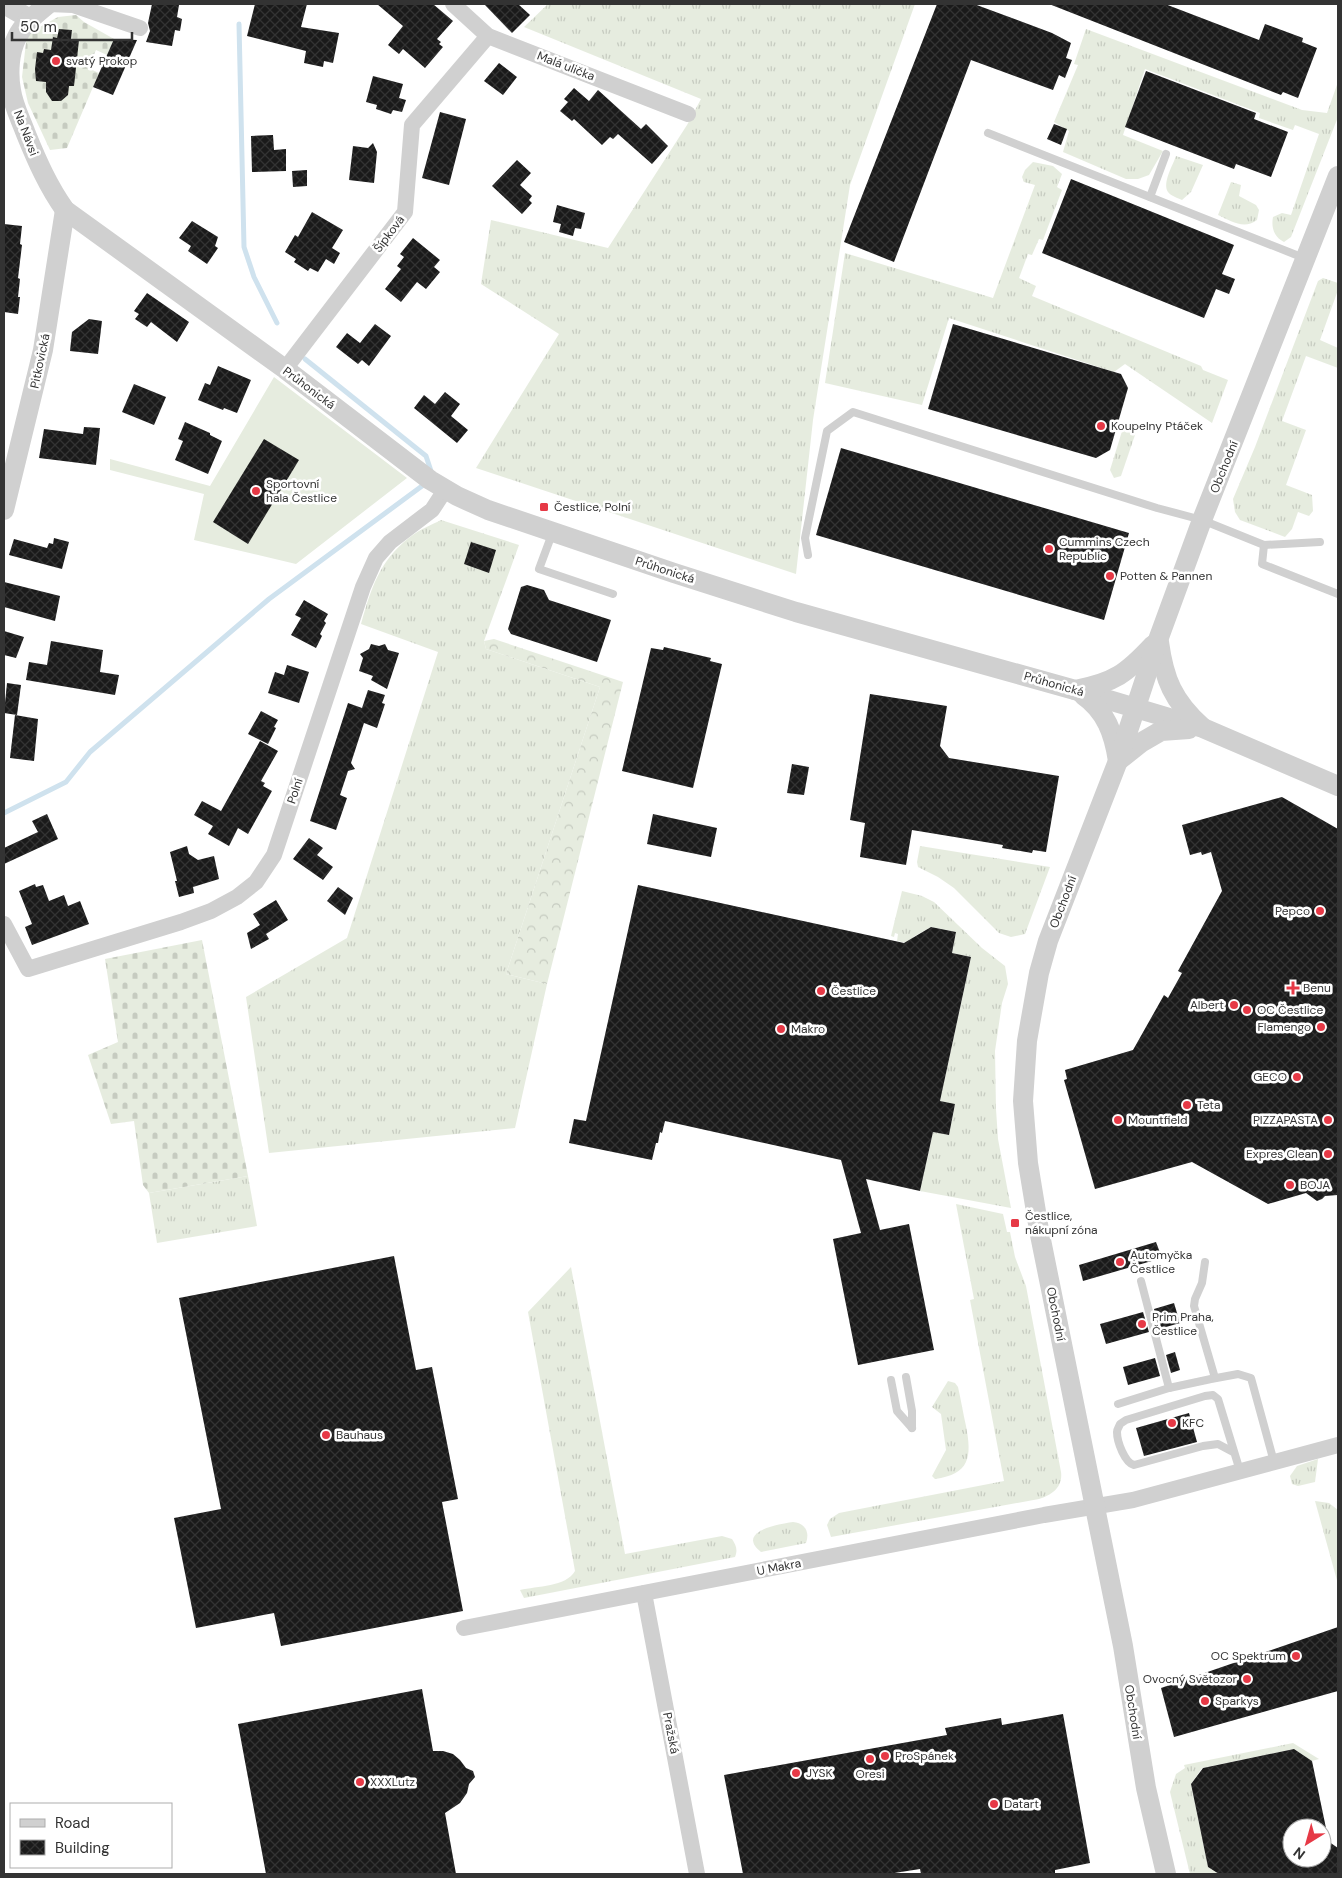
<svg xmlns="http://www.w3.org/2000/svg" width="1342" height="1878" font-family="'DM Sans',sans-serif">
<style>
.grass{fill:url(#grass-tufts)}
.forest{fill:url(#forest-crowns)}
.cemetery{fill:url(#cemetery-stones)}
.garden{fill:#e6ecdf}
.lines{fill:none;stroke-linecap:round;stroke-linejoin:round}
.stream{stroke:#cfe2ee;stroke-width:5}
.building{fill:url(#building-cross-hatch)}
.service{stroke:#d0d0d0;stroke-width:8}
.minor{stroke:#d0d0d0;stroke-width:16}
.tertiary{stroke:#d0d0d0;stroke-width:20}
.poi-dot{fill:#e63946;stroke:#fff;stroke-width:2}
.labels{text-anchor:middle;stroke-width:5;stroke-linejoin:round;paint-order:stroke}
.poi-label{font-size:12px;fill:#333;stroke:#fff;text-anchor:start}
.street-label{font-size:12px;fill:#333;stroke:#fff}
</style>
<defs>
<pattern id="grass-tufts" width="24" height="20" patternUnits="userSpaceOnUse" patternTransform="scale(1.25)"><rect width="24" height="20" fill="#e6ecdf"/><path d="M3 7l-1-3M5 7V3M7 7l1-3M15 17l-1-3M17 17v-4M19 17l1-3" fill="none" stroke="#c6cbc0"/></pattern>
<pattern id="forest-crowns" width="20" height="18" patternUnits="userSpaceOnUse" patternTransform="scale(1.25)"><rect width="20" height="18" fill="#e6ecdf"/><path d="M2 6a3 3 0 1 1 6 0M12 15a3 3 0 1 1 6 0" fill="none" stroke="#c6cbc0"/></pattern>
<pattern id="cemetery-stones" width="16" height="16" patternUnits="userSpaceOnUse" patternTransform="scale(1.25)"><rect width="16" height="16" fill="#e6ecdf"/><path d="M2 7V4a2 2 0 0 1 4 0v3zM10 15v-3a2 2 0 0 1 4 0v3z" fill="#c6cbc0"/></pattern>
<pattern id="building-cross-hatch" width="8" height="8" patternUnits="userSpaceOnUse" patternTransform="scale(1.25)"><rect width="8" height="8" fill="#1a1a1a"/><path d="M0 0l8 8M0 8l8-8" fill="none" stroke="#333"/></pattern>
</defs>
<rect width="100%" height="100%" fill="#fff"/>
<g class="grass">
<polygon points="548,4 915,4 850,185 813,420 796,574 476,468 559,334 481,284 491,220 608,248 687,125 701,99 524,27"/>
<path d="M1086 29 1302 110 1327 113 1338 82V117L1291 237 1284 242C1274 237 1271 228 1273 217L1282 213 1291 215 1319 134 1295 125 1293 130 1259 118 1260 113 1145 69 1123 135 1163 151 1149 175 1138 179H1126L1063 152 1069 131 1054 122 1078 65 1074 64Z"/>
<path d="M1176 156 1203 165 1191 192 1182 200C1178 198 1171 196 1168 192 1162 183 1173 165 1176 156Z"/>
<polygon points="1033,162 1053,166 1062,174 1057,187 1062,190 1043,240 1039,239 1032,255 1028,254 1019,278 1036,286 1032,296 1201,366 1203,370 1228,380 1212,423 1125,364 1114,372 949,318 922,405 825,383 845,253 993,298 1035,185 1024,182 1022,177 1025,170"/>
<path d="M1231 182 1241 185 1239 196 1256 205 1259 210 1257 220C1244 230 1231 221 1218 215Z"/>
<polygon points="1323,278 1338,283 1338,290 1320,340 1338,348 1338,368 1306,356 1282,421 1306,430 1286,485 1312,495 1313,511 1309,516 1298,512 1292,529 1285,537 1240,520 1235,512 1233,499 1255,447 1318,281"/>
<polygon points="1123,428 1136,432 1121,476 1114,478 1110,470"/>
<path d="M441 520 519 545 484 641 486 649 600 687 506 974 547 984 515 1128 269 1153 246 997 347 938 438 652 361 624C371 589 379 561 410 537 419 530 431 525 441 520Z"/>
<polygon points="920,846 1050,867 1025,934 1011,937 999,933 954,888 938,877 918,867 917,862"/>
<polygon points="902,891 922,896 934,902 982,948 1005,966 1008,984 1002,1003 995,1051 996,1109 998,1139 1011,1208 920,1191 933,1132 949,1135 955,1105 940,1101 971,957 952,953 956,932 931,927 913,937 912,944 897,941 898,934 895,933 894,937 891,936"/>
<polygon points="248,1176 257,1226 157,1243 149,1193"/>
<path d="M956 1204 1003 1214 1007 1232H1010L1015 1257 1026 1286 1061 1472C1063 1487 1052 1495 1039 1499L831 1537 827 1525 830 1519 839 1513 1004 1481 970 1300 974 1299Z"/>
<path d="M571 1267 625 1554 722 1536 732 1539C736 1545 738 1550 735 1557L524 1598 520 1590C537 1586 566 1587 575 1571L528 1312Z"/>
<path d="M948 1381 955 1383 958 1387C961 1400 963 1413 966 1426 972 1457 970 1474 935 1479L932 1476 946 1450 941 1414 932 1407Z"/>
<polygon points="1318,1459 1315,1482 1298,1486 1292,1484 1290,1476 1297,1466"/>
<polygon points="1315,1501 1329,1503 1338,1510 1338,1584"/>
<path d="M793 1522C805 1523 810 1532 806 1543L761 1552C735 1531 780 1524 793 1522Z"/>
<polygon points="1293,1743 1319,1759 1312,1761 1294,1749 1202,1768 1191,1784 1208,1867 1219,1874 1190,1874 1170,1792 1176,1774 1185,1768 1184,1765"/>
</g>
<polygon class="forest" points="494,639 623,682 547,984 506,974 600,687 486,649 484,641"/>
<g class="cemetery">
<polygon points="76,15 84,22 114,39 107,55 96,50 88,68 99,73 67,148 50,150 28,103 22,77 27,34 58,17"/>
<polygon points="202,940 248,1176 149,1193 143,1185 134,1121 111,1124 88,1055 118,1042 105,959"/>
</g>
<polygon class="garden" points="274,377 407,478 296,564 194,540 204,494 110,470 110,459 210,486"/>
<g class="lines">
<g class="stream">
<polyline points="239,24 244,247 254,277 277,323"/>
<polyline points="305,359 426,456 431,471"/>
<polyline points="4,813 66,782 90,752 269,599 422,486"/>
</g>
</g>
<g class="building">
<polygon points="152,4 179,5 177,17 182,19 180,31 175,30 172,46 146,42 150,31 148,23"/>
<polygon points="255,4 307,4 301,27 339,33 333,63 324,61 323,67 304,63 306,51 247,36"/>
<polygon points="377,4 433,4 453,21 437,39 441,42 439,44 443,47 425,68 403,49 399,54 388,45 403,26"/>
<polygon points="484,4 518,4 530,15 512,33"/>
<polygon points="937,4 974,4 1052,33 1071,43 1066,58 1072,60 1065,78 1059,75 1053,90 971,60 894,262 844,242"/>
<polygon points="1049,4 1165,4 1259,40 1265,24 1303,38 1302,42 1317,48 1298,98 1283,92 1281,95"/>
<polygon points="59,29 72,30 71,39 79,40 74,86 69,86 68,95 61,101 52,101 46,92 46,82 36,81 35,69 37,52 43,53 44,49 51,50 53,37 57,38"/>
<polygon points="114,39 137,40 113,95 93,87"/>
<polygon points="499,63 517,77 503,95 484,81"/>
<polygon points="1146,71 1256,113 1254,119 1288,132 1271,177 1236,164 1234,169 1125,127"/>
<polygon points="373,76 403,84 399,98 406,100 402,112 393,110 391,114 376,109 377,105 366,102"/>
<polygon points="574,88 589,101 598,90 641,129 646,124 668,146 652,164 618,134 613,139 610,137 602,145 574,119 572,121 560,111 568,102 564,99"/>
<polygon points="440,112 466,119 449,185 422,178"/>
<polygon points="1054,124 1067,129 1061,145 1047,139"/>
<polygon points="273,135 274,150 286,149 286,171 252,172 251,136"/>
<polygon points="373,143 377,152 374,183 349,180 353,146 368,148"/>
<polygon points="517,160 531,173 520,185 532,196 529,200 532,203 522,214 492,186"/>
<polygon points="307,170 307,186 293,187 292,171"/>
<polygon points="1071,179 1234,245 1222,274 1235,279 1229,294 1216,289 1204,318 1042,253"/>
<polygon points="557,205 585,213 581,229 575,228 573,236 559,232 561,224 553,222"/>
<polygon points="312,212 343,230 332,248 340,253 334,264 326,259 318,272 310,268 308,271 294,262 296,259 285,252 295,235 298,237"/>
<polygon points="192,221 218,237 215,246 218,248 207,264 188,251 191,246 179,238"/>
<polygon points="4,224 22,226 20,244 22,245 18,278 20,279 18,297 20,297 18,314 4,312"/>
<polygon points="413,238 440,260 434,267 440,272 426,289 417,282 401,302 385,289 401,269 397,266 404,257 400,254"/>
<polygon points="147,293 189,322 177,342 151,322 147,327 135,319 139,314 134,311"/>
<polygon points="89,319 102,321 98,354 70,351 72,332"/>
<polygon points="375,324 391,336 369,366 362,360 358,364 336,347 347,333 360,343"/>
<polygon points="953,324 1121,374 1128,388 1110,450 1096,458 928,409"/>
<polygon points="218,366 251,380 237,413 224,408 223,410 198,400 205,383 210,385"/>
<polygon points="134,384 166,397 154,425 122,412"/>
<polygon points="445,392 460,404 451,416 468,430 457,443 414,408 424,395 435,404"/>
<polygon points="185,422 210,433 210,435 222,441 208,474 175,460 183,441 178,439"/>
<polygon points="84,427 100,428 96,465 39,458 44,429 83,434"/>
<polygon points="264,439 299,460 248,544 213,522"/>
<polygon points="841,448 1129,533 1104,620 816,535"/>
<polygon points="54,538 69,542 62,569 9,555 14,539 47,548 49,543 53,544"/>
<polygon points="471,542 496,550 489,573 464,564"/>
<polygon points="4,582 60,596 55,621 4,607"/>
<polygon points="527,585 544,590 549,600 611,620 597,662 511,634 508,629 521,587"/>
<polygon points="304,600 328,614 324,621 326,623 320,634 322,636 316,648 291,635 301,618 295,615"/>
<polygon points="4,631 24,637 16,658 4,655"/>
<polygon points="51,641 103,650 100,672 119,675 115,695 26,680 29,662 47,665"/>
<polygon points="371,644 379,646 385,644 388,650 399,653 387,689 371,680 373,676 359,671 363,658 360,654 369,649"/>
<polygon points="664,647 711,658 710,661 722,664 693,788 622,771 651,648 663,650"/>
<polygon points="287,665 309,672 299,703 268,693 275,672 284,675"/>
<polygon points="7,683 21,685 17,715 4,713"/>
<polygon points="368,690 385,695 382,703 385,704 377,728 364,723 351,763 355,769 348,771 340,795 347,798 336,830 310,821 348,703 362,708"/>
<polygon points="870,694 947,706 940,746 949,758 1059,776 1046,852 1033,850 1032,853 1002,848 1003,845 912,830 906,865 860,857 865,823 850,820"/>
<polygon points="261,711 278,720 274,727 276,728 268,744 248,734"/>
<polygon points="15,715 38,719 34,761 10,758"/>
<polygon points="260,741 278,751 261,781 265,783 263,786 272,791 248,834 238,828 229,846 208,834 213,826 194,815 202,801 221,811"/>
<polygon points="792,764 809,767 804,795 787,793"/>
<polygon points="1282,797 1338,829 1338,1195 1325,1196 1322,1199 1317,1201 1306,1193 1268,1204 1192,1162 1095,1189 1064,1080 1067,1079 1065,1070 1133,1050 1164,995 1168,998 1182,973 1178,971 1222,891 1211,852 1202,855 1201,852 1190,855 1182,825"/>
<polygon points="47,814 58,839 4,864 4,848 38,832 32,821"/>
<polygon points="653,814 717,828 711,857 647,844"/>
<polygon points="309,838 323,848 317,855 333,867 323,880 293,859"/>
<polygon points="187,846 189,854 198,860 214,856 219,879 193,887 194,893 179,897 175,881 177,881 170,852"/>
<polygon points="35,884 36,887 43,885 49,901 64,895 68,906 80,901 89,924 32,945 25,927 32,924 19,891"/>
<polygon points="638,885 904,943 931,927 956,932 952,953 971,957 940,1101 955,1104 949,1135 933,1132 920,1191 866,1179 880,1230 909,1224 934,1350 858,1365 833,1239 861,1233 841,1160 665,1121 662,1133 660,1132 658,1143 656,1143 652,1160 569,1143 574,1119 586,1121"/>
<polygon points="338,887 353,898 345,915 327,901"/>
<polygon points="276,900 288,920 266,934 269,939 251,949 247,933 260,925 253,914"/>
<polygon points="1156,1242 1162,1258 1083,1281 1079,1265"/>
<polygon points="394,1256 416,1370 432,1367 458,1499 442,1502 463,1611 281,1646 274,1613 196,1628 174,1518 221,1509 179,1298"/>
<polygon points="1174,1303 1180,1323 1159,1329 1154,1309"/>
<polygon points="1143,1312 1149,1332 1106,1344 1100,1324"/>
<polygon points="1175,1352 1180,1370 1171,1373 1166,1355"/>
<polygon points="1155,1358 1160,1376 1128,1385 1123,1367"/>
<polygon points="1189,1413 1197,1442 1144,1456 1136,1428"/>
<polygon points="1338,1627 1338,1691 1174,1737 1161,1688"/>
<polygon points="422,1689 433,1751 443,1751 453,1754 460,1760 466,1768 473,1771 475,1777 469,1784 467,1793 460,1803 445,1813 456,1874 266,1874 238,1724"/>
<polygon points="1063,1714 1090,1863 1055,1870 1055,1874 921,1874 920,1869 888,1874 743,1874 724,1775 947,1735 945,1728 1001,1718 1002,1725"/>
<polygon points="1294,1749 1312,1761 1326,1828 1292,1828 1292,1858 1322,1858 1322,1837 1338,1848 1338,1874 1219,1874 1208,1867 1191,1784 1203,1768"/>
</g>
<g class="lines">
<g class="service">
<polyline points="988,133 1304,258"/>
<polyline points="1150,197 1166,154"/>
<polyline points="552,534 539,569 613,594"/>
<polyline points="1264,545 1262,564 1338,594"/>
<polyline points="808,555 805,538 827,431 853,412 1157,508 1202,520 1264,545 1320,542"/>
<polyline points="1205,1262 1202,1283 1195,1299 1194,1306 1215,1378"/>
<polyline points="1141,1281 1169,1388"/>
<polyline points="906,1377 912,1411 912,1428"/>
<polyline points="891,1380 897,1411 912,1428"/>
<polyline points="1118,1404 1169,1388 1211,1379 1238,1374 1251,1378 1274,1462"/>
<path d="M1233 1452 1218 1444 1203 1446 1134 1465C1125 1463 1117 1442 1117 1432 1117 1429 1119 1427 1120 1424L1126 1420 1205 1396 1213 1395 1218 1399 1240 1471"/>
</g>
<g class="minor">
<polyline points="48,4 73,5 140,28"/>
<polyline points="453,4 488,36 688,114"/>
<polyline points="285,369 405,212 412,125 488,36"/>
<polyline points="4,924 28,969 181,922 211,911 237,897 256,882 274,855 363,587 376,558 390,542 432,510 445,490"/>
<polyline points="644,1593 697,1874"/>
<polyline points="464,1628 1044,1515 1133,1500 1338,1445"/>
</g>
<g class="tertiary">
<polyline points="4,4 30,19"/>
<path d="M48 4C36 14 24 23 17 37 9 52 8 74 11 90 13 105 21 120 26 134 37 161 48 186 65 210L285 369 430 480 457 496 488 510 674 573 796 612 1075 690 1203 728 1338 786"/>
<polyline points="4,510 43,350 65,210"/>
<path d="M1159 642C1164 679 1173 701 1202 727"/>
<path d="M1075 690C1114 683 1127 673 1153 645"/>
<path d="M1083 695C1106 711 1114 734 1118 761"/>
<polyline points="1118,761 1142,742 1161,731 1189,729"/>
<polyline points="1166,1874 1146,1788 1123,1646 1039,1230 1028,1163 1023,1101 1027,1041 1039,973 1048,941 1118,761 1158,640 1202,520 1338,176"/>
</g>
</g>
<g class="poi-dot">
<circle cx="56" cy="61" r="5"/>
<circle cx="1101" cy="426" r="5"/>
<circle cx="256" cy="491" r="5"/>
<rect x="539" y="502" width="10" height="10" rx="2.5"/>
<circle cx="1049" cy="549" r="5"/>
<circle cx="1110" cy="576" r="5"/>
<circle cx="1320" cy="911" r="5"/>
<path d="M1290.5 980.5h5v5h5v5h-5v5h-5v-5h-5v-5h5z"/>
<circle cx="821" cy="991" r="5"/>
<circle cx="1234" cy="1005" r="5"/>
<circle cx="1247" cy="1010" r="5"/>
<circle cx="1321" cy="1027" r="5"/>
<circle cx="781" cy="1029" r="5"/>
<circle cx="1297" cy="1077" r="5"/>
<circle cx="1187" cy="1105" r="5"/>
<circle cx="1118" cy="1120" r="5"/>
<circle cx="1328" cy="1120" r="5"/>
<circle cx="1328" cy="1154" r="5"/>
<circle cx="1290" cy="1185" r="5"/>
<rect x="1010" y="1218" width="10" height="10" rx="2.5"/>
<circle cx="1120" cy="1262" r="5"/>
<circle cx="1142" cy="1324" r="5"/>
<circle cx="1172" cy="1423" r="5"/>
<circle cx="326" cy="1435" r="5"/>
<circle cx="1296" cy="1656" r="5"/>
<circle cx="1247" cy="1679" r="5"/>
<circle cx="1205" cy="1701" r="5"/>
<circle cx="885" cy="1756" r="5"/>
<circle cx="870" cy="1759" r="5"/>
<circle cx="796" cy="1773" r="5"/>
<circle cx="360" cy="1782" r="5"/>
<circle cx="994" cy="1804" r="5"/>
</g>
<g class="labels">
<g class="poi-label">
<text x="66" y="65">svatý Prokop</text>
<text x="1111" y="430">Koupelny Ptáček</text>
<text x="266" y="488">Sportovní<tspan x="266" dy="14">hala Čestlice</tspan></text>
<text x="554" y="511">Čestlice, Polní</text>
<text x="1059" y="546">Cummins Czech<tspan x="1059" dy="14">Republic</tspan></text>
<text x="1120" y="580">Potten &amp; Pannen</text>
<text x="1310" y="915" text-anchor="end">Pepco</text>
<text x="1303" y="992">Benu</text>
<text x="831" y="995">Čestlice</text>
<text x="1224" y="1009" text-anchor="end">Albert</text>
<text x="1257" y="1014">OC Čestlice</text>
<text x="1311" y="1031" text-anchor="end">Flamengo</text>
<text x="791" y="1033">Makro</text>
<text x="1287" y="1081" text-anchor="end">GECO</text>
<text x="1197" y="1109">Teta</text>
<text x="1128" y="1124">Mountfield</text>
<text x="1318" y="1124" text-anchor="end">PIZZAPASTA</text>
<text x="1318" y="1158" text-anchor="end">Expres Clean</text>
<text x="1300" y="1189">BOJA</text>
<text x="1025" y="1220">Čestlice,<tspan x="1025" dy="14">nákupní zóna</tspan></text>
<text x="1130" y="1259">Automyčka<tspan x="1130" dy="14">Čestlice</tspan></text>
<text x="1152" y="1321">Prim Praha,<tspan x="1152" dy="14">Čestlice</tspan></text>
<text x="1182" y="1427">KFC</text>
<text x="336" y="1439">Bauhaus</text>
<text x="1286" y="1660" text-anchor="end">OC Spektrum</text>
<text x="1237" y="1683" text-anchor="end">Ovocný Světozor</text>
<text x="1215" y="1705">Sparkys</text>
<text x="895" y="1760">ProSpánek</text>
<text x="806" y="1777">JYSK</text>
<text x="870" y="1778" text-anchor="middle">Oresi</text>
<text x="370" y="1786">XXXLutz</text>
<text x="1004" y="1808">Datart</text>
</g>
<g class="street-label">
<text transform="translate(566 66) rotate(21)" y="4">Malá ulička</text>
<text transform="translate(26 133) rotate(69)" y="4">Na Návsi</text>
<text transform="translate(389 234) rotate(-53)" y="4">Šípková</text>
<text transform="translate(40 361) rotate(-78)" y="4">Pitkovická</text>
<text transform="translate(309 388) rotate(37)" y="4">Průhonická</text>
<text transform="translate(1224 467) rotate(-68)" y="4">Obchodní</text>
<text transform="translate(665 570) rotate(18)" y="4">Průhonická</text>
<text transform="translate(1054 684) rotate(16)" y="4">Průhonická</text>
<text transform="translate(295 791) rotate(-72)" y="4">Polní</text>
<text transform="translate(1063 902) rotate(-69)" y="4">Obchodní</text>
<text transform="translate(1056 1314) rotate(79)" y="4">Obchodní</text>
<text transform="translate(779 1567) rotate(-11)" y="4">U Makra</text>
<text transform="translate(1133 1712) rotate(81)" y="4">Obchodní</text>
<text transform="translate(671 1733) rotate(79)" y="4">Pražská</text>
</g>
</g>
<rect width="1342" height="1878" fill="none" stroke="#333333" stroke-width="10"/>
<rect x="10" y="1803" width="162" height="65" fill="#ffffff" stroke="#adadad"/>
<rect x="20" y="1819" width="25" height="8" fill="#d0d0d0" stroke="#adadad"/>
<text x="55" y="1828" font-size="15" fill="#333333">Road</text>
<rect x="20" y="1840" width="25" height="15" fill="url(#building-cross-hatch)" stroke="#adadad"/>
<text x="55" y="1853" font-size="15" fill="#333333">Building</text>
<g transform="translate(1307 1843) rotate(217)"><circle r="24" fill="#ffffff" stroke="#adadad"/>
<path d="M0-4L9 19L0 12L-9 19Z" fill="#e63946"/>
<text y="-8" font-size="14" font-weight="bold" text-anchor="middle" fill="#333333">N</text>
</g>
<path d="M12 32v8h120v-8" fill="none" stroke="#333333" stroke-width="2.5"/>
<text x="20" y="32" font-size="15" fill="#333333" stroke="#ffffff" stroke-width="4" paint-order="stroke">50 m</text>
</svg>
